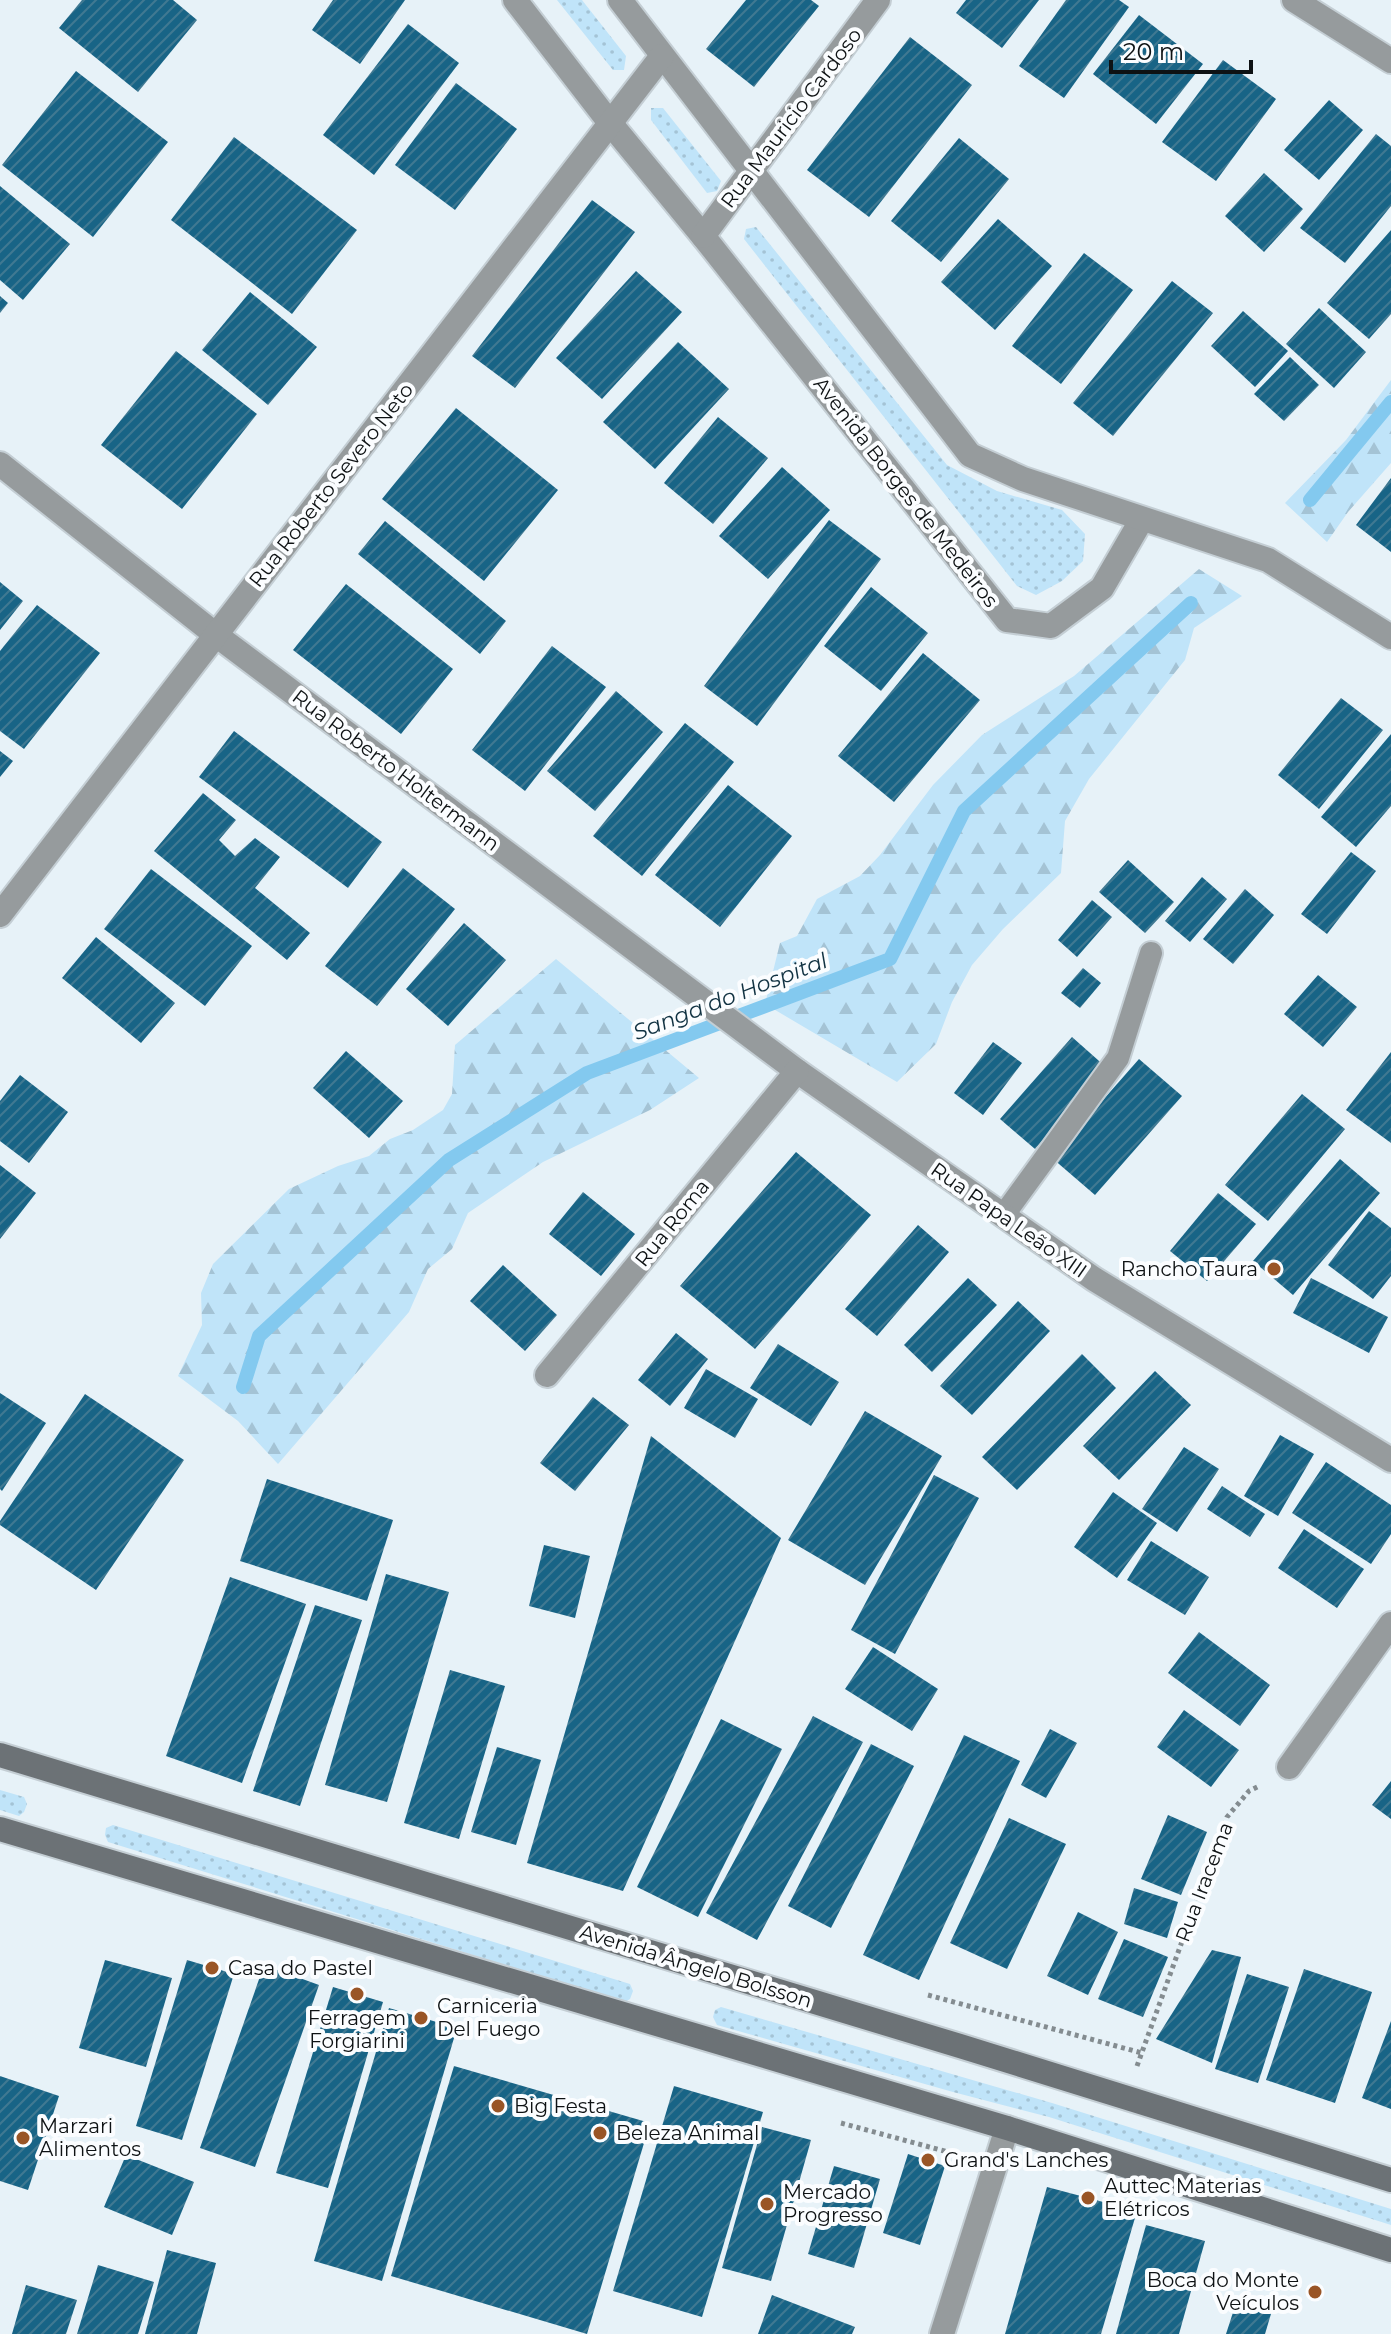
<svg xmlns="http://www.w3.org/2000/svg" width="1391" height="2334" font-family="Montserrat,sans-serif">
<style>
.grass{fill:url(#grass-dots)}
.forest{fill:url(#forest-firs)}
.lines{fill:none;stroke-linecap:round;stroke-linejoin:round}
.stream{stroke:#83c9ef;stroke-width:14}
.building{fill:url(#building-hatch)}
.lane-casing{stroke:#c4ced4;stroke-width:26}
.street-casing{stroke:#c4ced4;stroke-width:28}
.secondary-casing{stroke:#c4ced4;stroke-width:28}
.path{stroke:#848c90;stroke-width:5;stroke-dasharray:4 4;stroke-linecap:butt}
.lane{stroke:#969b9d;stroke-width:22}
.street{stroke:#969b9d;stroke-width:24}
.secondary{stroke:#6c7276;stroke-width:24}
.poi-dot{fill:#995526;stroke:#fbfdff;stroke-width:3}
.labels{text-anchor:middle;stroke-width:8;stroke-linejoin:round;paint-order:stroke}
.street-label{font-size:20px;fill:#0e1214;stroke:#fbfdff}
.poi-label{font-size:20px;fill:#0e1214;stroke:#fbfdff;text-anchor:start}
.water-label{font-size:22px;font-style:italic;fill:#113242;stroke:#fbfdff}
</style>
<defs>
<pattern id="grass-dots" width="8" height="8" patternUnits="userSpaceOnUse" patternTransform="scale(2)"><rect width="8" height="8" fill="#c0e4f9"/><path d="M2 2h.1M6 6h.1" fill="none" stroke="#a4c3d5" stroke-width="1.8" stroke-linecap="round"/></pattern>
<pattern id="forest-firs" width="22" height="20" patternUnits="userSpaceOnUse" patternTransform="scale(2)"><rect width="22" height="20" fill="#c0e4f9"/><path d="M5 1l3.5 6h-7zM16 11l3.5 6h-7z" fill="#a4c3d5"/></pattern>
<pattern id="building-hatch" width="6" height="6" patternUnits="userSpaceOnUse" patternTransform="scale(2)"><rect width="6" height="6" fill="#186486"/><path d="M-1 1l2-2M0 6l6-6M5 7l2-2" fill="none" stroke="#407992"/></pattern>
</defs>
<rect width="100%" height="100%" fill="#e7f2f8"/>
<g class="grass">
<polygon points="557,0 582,0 626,56 624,70 613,70"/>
<polygon points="651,108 663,108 721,181 717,191 707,193 651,120"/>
<polygon points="756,227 947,465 997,491 1062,510 1085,534 1083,561 1062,581 1036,595 1017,586 744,239 746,229"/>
<polygon points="0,1790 24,1797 27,1804 24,1812 19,1816 0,1810"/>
<polygon points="113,1825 630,1984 633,1991 630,1999 625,2002 108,1842 105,1835 106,1828"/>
<polygon points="721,2007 1052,2103 1391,2209 1391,2225 1049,2117 953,2092 717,2025 713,2017 715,2010"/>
</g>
<g class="forest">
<polygon points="1391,380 1391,463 1348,512 1327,542 1285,503 1346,440"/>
<polygon points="1199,569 1242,596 1194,628 1185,660 1089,779 1065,821 1061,873 1003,929 972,965 952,1002 936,1044 897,1082 765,1004 780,943 797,936 817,899 860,876 880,855 933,785 982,735 1074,676"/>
<polygon points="556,959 699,1078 650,1110 543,1162 468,1213 452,1249 428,1269 409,1312 278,1464 238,1421 178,1376 202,1325 201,1293 213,1264 289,1189 338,1166 369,1156 390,1139 413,1130 443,1110 452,1094 455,1045"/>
</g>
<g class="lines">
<g class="stream">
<polyline points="1310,500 1391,402"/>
<polyline points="243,1387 259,1336 449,1160 587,1073 890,959 964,811 1191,603"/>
</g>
</g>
<g class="building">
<polygon points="82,0 173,0 197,20 138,92 59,28"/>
<polygon points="333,0 405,0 360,64 312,30"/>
<polygon points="746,0 811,0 819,6 754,87 706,49"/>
<polygon points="966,0 1039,0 1002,48 956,13"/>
<polygon points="1066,0 1119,0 1129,7 1064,98 1019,66"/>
<polygon points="1139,15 1203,64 1156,124 1093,74"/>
<polygon points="408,24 459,63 374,175 323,135"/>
<polygon points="910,37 972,85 869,217 807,170"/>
<polygon points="1223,60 1276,99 1216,181 1162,142"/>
<polygon points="76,71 168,142 93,237 2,165"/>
<polygon points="456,83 517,129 455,210 395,165"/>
<polygon points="1329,100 1363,130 1319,180 1284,150"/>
<polygon points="1376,134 1391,146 1391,206 1345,263 1300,228"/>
<polygon points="234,137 357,230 292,314 171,220"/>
<polygon points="959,138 1009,179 941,262 891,221"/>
<polygon points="1264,173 1303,209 1264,252 1225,216"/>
<polygon points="0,186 70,244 23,300 0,280"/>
<polygon points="592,200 635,232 515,388 472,356"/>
<polygon points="998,219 1052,266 995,330 941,282"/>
<polygon points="1391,230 1391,314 1369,339 1327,303"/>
<polygon points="1084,253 1133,290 1061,384 1012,346"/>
<polygon points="636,271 682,312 602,399 556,358"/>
<polygon points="1172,281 1213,313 1113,436 1073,403"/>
<polygon points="250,292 317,347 268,405 202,350"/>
<polygon points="0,296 8,303 0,313"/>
<polygon points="1319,308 1366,352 1334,388 1286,344"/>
<polygon points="1243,311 1288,351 1255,387 1211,346"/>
<polygon points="678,342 729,389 655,469 603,422"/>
<polygon points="176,351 257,414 182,509 101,445"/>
<polygon points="1290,357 1319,385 1284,421 1254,394"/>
<polygon points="456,408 558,490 484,581 382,499"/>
<polygon points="718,417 768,458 713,524 664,483"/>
<polygon points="782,467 830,510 768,579 719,536"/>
<polygon points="1391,478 1391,552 1356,525"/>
<polygon points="829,520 881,559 757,726 704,686"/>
<polygon points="385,521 506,621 480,654 358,554"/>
<polygon points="0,582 23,601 0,630"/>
<polygon points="346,584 453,669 401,734 293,650"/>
<polygon points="871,587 928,633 881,691 824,646"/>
<polygon points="37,605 100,653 24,749 0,731 0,651"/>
<polygon points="552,646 606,687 525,791 472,750"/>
<polygon points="923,653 980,700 894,802 838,756"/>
<polygon points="616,691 663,732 595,811 547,771"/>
<polygon points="1341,698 1383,730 1319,809 1278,775"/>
<polygon points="685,723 734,762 642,876 593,836"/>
<polygon points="234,731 382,842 348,888 199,777"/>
<polygon points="1391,734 1391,806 1356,847 1321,817"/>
<polygon points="0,751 13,761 0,777"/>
<polygon points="728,785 792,836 720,927 655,875"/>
<polygon points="203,793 236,820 219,840 235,856 255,838 280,857 255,888 310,933 287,960 154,851"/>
<polygon points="1351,852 1376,871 1327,934 1301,914"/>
<polygon points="1128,860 1174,902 1145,933 1099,892"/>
<polygon points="403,868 455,909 377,1006 325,966"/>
<polygon points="151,869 252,946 205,1006 104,929"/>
<polygon points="1202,877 1227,899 1190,942 1165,921"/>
<polygon points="1245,889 1274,915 1233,964 1203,939"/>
<polygon points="1092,900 1112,917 1077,957 1058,940"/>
<polygon points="464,923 506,960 448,1026 406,989"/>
<polygon points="96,937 175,1003 141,1043 62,978"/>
<polygon points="1083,968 1101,983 1080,1008 1061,993"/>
<polygon points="1318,975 1357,1007 1323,1047 1284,1014"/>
<polygon points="1072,1037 1107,1068 1035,1149 1000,1119"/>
<polygon points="993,1042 1022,1063 983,1115 954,1093"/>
<polygon points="346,1051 403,1101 369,1138 313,1088"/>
<polygon points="1391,1052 1391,1143 1346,1110"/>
<polygon points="1139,1059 1182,1096 1095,1195 1052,1158"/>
<polygon points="20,1075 68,1112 29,1163 0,1141 0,1101"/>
<polygon points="1302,1094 1345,1129 1268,1221 1225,1185"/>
<polygon points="796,1152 871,1215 755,1349 680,1286"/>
<polygon points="1340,1159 1380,1193 1293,1295 1253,1261"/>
<polygon points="0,1165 36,1193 0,1239"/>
<polygon points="583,1192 635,1234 601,1276 549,1234"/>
<polygon points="1218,1193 1256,1224 1207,1281 1170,1251"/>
<polygon points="1369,1211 1391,1228 1391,1276 1373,1299 1328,1265"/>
<polygon points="918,1225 949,1252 877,1336 845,1309"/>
<polygon points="503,1265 557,1315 525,1351 470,1301"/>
<polygon points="968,1278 997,1305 932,1372 904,1345"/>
<polygon points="1311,1278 1388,1317 1369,1353 1293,1313"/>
<polygon points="1018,1301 1050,1331 972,1415 940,1386"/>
<polygon points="676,1333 708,1359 670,1406 638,1380"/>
<polygon points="778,1344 839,1382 811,1426 750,1388"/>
<polygon points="1082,1354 1116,1388 1017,1490 982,1457"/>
<polygon points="706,1369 758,1399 735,1438 684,1408"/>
<polygon points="1155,1371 1191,1405 1119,1480 1083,1446"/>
<polygon points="0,1393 46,1423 2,1491 0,1489"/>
<polygon points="85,1394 184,1460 96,1590 0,1525 0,1521"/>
<polygon points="593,1397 629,1425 575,1491 540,1463"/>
<polygon points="865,1411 942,1456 865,1585 788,1540"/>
<polygon points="1280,1435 1314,1454 1278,1516 1244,1496"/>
<polygon points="651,1436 781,1538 623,1891 527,1863"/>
<polygon points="1184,1447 1219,1469 1177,1532 1142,1509"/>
<polygon points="1326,1462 1391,1505 1391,1534 1371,1564 1292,1513"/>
<polygon points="934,1475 979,1498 895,1654 851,1630"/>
<polygon points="267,1479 393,1520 367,1601 240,1561"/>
<polygon points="1222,1486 1265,1514 1250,1537 1207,1509"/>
<polygon points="1113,1492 1157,1523 1117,1578 1074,1547"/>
<polygon points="1304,1529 1364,1569 1337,1608 1278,1568"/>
<polygon points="1151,1541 1209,1577 1185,1615 1127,1580"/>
<polygon points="544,1545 590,1556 575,1618 529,1606"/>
<polygon points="386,1574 449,1592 387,1802 325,1785"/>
<polygon points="230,1577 306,1604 242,1783 166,1756"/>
<polygon points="315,1605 362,1620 300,1806 253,1791"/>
<polygon points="1199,1632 1270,1685 1240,1726 1168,1673"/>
<polygon points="873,1647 938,1689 912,1731 845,1689"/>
<polygon points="450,1670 505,1686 459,1839 404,1823"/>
<polygon points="1184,1710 1239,1750 1211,1787 1157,1747"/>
<polygon points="813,1716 863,1742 757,1940 706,1913"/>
<polygon points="721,1719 782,1749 698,1917 637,1887"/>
<polygon points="1050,1729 1077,1743 1046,1798 1021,1785"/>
<polygon points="964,1735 1020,1761 919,1980 863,1955"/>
<polygon points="871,1744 914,1766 831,1928 788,1906"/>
<polygon points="497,1747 541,1760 516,1845 471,1832"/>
<polygon points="1391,1781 1391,1819 1372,1805"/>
<polygon points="1168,1815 1207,1832 1181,1895 1141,1879"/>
<polygon points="1009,1818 1066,1844 1007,1969 950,1943"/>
<polygon points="1134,1888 1178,1902 1167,1938 1124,1924"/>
<polygon points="1078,1912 1118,1932 1088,1995 1047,1976"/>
<polygon points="1124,1939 1168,1957 1143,2017 1098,1999"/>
<polygon points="1212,1950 1241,1957 1212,2063 1156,2039"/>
<polygon points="105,1960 172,1978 146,2067 79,2048"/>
<polygon points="187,1960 234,1974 182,2140 136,2126"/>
<polygon points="264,1965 319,1985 255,2167 200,2148"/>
<polygon points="1304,1969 1372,1992 1335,2103 1266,2080"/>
<polygon points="1247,1974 1289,1987 1258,2083 1215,2069"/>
<polygon points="333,1987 383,2002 328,2188 276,2173"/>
<polygon points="389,2008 457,2028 382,2281 314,2261"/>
<polygon points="1391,2021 1391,2109 1362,2098"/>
<polygon points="454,2066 650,2123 587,2334 391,2276"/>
<polygon points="0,2076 59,2096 28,2190 0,2181"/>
<polygon points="674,2086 763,2112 702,2317 613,2291"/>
<polygon points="762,2127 811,2140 771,2281 722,2268"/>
<polygon points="908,2154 945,2166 920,2245 883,2233"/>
<polygon points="126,2155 194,2182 172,2235 104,2207"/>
<polygon points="834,2166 880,2179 854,2268 808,2254"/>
<polygon points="1047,2187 1137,2211 1101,2334 1005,2334"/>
<polygon points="1146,2225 1205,2241 1179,2334 1116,2334"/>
<polygon points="167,2250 216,2263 197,2334 145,2334"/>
<polygon points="98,2265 154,2282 138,2334 77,2334"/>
<polygon points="26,2285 77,2300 66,2334 12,2334"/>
<polygon points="772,2295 855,2327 852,2334 758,2334"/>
<polygon points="1238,2297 1273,2307 1265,2334 1226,2334"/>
</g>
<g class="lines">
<defs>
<polyline id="lane" points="1003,1216 1118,1058 1151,953"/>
<g id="street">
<polyline points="515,0 610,123 703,236 1007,620 1051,626 1102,588 1142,519"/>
<polyline points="620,0 970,455 1023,479 1268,560 1391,637"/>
<polyline points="1294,0 1391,61"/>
<polyline points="703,236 878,0"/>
<polyline points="0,464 216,635 797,1071 1094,1279 1391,1460"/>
<polyline points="0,915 662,56"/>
<polyline points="547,1375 797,1071"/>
<polyline points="1289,1767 1391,1624"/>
<polyline points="942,2334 1007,2128"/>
</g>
<g id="secondary">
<polyline points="0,1755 960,2046 1391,2180"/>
<polyline points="0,1829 1007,2128 1391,2250"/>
</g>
</defs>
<use href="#lane" class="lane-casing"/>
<use href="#street" class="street-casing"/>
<use href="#secondary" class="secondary-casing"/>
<g class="path">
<polyline points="928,1995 1142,2053"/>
<polyline points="1137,2066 1227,1817 1249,1791 1259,1786"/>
<polyline points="841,2123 959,2155"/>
</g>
<use href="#lane" class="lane"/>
<use href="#street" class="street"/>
<use href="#secondary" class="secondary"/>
</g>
<g class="poi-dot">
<circle cx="1274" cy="1269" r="8"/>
<circle cx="212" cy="1968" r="8"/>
<circle cx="357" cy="1994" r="8"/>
<circle cx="421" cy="2018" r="8"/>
<circle cx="498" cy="2106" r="8"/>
<circle cx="600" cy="2133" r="8"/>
<circle cx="23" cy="2138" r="8"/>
<circle cx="928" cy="2160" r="8"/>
<circle cx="1088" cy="2198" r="8"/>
<circle cx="767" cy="2204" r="8"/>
<circle cx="1315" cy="2292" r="8"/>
</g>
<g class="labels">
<g class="street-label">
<text transform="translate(791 118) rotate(-53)" y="7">Rua Mauricio Cardoso</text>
<text transform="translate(331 485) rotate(-52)" y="7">Rua Roberto Severo Neto</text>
<text transform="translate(906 492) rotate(52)" y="7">Avenida Borges de Medeiros</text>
<text transform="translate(396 770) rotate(37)" y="7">Rua Roberto Holtermann</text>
<text transform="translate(1009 1220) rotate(35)" y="7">Rua Papa Leão XIII</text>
<text transform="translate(672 1223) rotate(-51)" y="7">Rua Roma</text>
<text transform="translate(1204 1882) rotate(-69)" y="7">Rua Iracema</text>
<text transform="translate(696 1966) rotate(17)" y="7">Avenida Ângelo Bolsson</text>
</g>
<g class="poi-label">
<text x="1258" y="1276" text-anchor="end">Rancho Taura</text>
<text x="228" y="1975">Casa do Pastel</text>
<text x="437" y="2013">Carniceria<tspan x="437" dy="23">Del Fuego</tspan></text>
<text x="357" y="2025" text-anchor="middle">Ferragem<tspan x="357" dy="23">Forgiarini</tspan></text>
<text x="514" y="2113">Big Festa</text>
<text x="39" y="2133">Marzari<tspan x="39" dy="23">Alimentos</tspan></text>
<text x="616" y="2140">Beleza Animal</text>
<text x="944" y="2167">Grand's Lanches</text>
<text x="1104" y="2193">Auttec Materias<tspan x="1104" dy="23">Elétricos</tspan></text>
<text x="783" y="2199">Mercado<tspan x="783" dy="23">Progresso</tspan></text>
<text x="1299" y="2287" text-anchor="end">Boca do Monte<tspan x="1299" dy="23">Veículos</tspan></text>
</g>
<g class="water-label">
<text transform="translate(730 996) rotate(-21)" y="8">Sanga do Hospital</text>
</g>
</g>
<path d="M1111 60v12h140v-12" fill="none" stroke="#0e1214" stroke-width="4"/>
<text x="1123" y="60" font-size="24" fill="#0e1214" stroke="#fbfdff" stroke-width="6" paint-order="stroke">20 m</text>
</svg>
